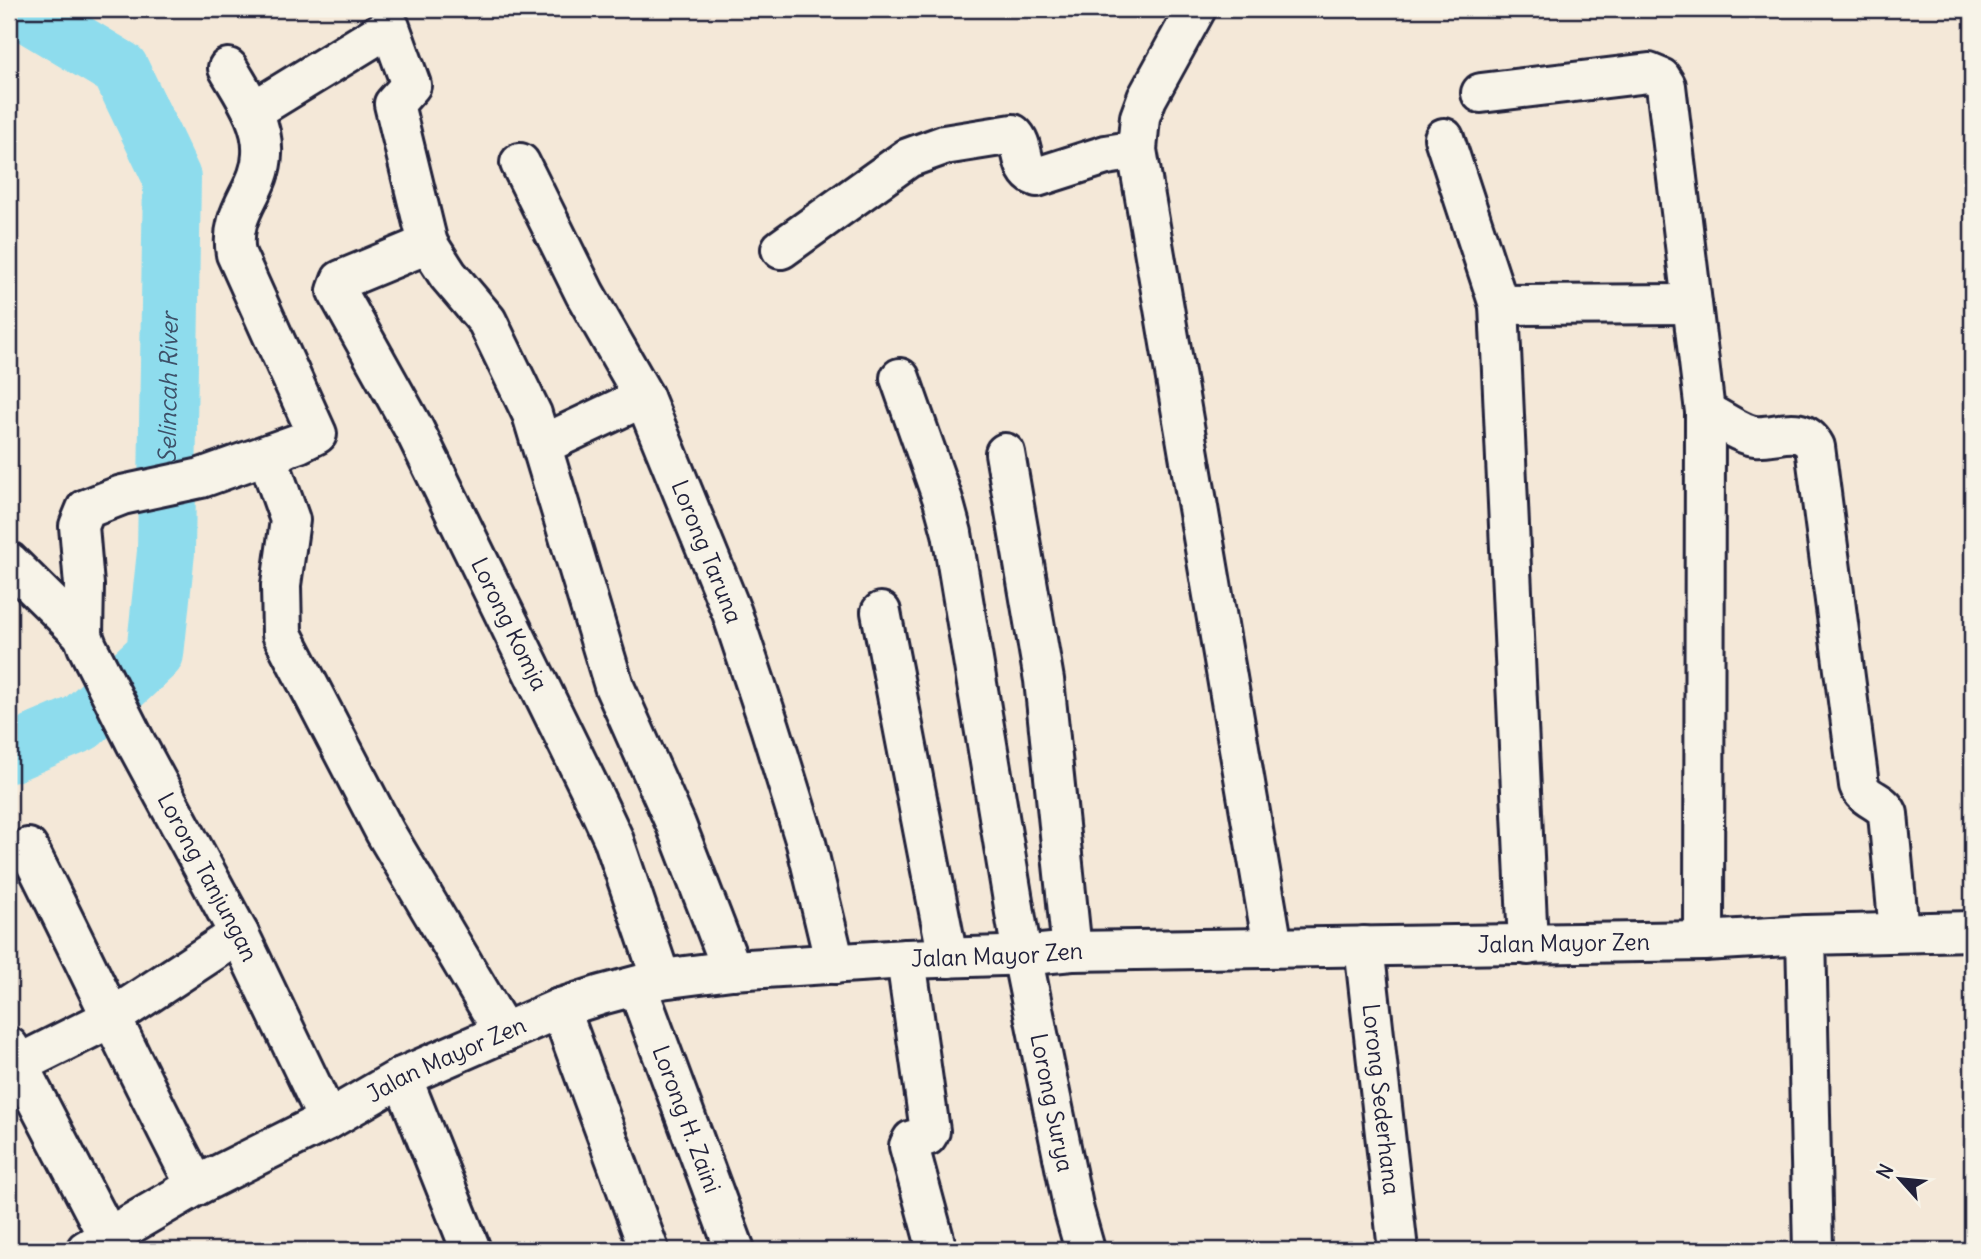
<svg xmlns="http://www.w3.org/2000/svg" width="1981" height="1259" font-family="Delius,sans-serif">
<style>
.lines{fill:none;stroke-linecap:round;stroke-linejoin:round}
.river{stroke:#8edced;stroke-width:58}
.minor-casing{stroke:#22223b;stroke-width:44}
.minor{stroke:#f7f3e8;stroke-width:38}
.labels{text-anchor:middle;stroke-width:5;stroke-linejoin:round;paint-order:stroke}
.street-label{font-size:23px;fill:#22223b;stroke:#f7f3e8}
.water-label{font-size:24px;font-style:italic;fill:#3d5068;stroke:#f7f3e8}
</style>
<rect width="100%" height="100%" fill="#f4e8d8"/>
<filter id="ink" filterUnits="userSpaceOnUse"><feTurbulence type="fractalNoise" baseFrequency=".0143" numOctaves="2"/><feDisplacementMap in="SourceGraphic" scale="14" xChannelSelector="R" yChannelSelector="G"/><feConvolveMatrix kernelMatrix="1 2 1 2 8 2 1 2 1" color-interpolation-filters="sRGB"/></filter>
<g filter="url(#ink)">
<g class="lines">
<path class="river" id="s1" d="M9 754 81 723 155 654 166 552 172 178 120 69 20 9"/>
<defs>
<g id="minor">
<polyline points="1196,9 1147,98 1140,117 1137,150 1273,947"/>
<path id="s2" d="M228 68C243 94 264 122 262 154 261 191 228 211 236 254L317 434 299 443 201 478 122 495 86 509 79 526 84 585 83 635 87 646 136 743 239 934 328 1120"/>
<polyline points="1481,93 1649,73 1661,78 1666,86 1705,412 1704,941"/>
<path id="s3" d="M253 111 390 27 411 85 394 104 428 244 341 280 337 291 414 429 593 795 613 838 661 979"/>
<polyline points="1444,138 1499,305 1528,945"/>
<path id="s4" d="M520 163 585 294 644 397 732 613 770 727 806 843 835 964"/>
<polyline points="428,244 448,275 487,321 532,414 614,686 676,825 732,970"/>
<path d="M781 249 908 158 944 145 1013 134C1026 145 1018 171 1037 177L1106 155 1137 150"/>
<polyline points="1499,305 1692,304"/>
<path id="s5" d="M900 378 943 500 952 533 1022 955 1074 1211 1085 1250"/>
<path d="M1705 412C1719 418 1741 435 1755 436 1777 438 1802 422 1815 447L1859 785C1864 800 1882 800 1888 814L1899 932"/>
<polyline points="542,445 644,397"/>
<polyline points="1005,453 1044,680 1072,951"/>
<polyline points="267,455 290,520 281,585 282,634 385,832 504,1033"/>
<polyline points="9,562 83,635"/>
<polyline points="881,612 948,958"/>
<path d="M28 848C85 960 137 1074 196 1186"/>
<polyline points="1806,935 1813,1250"/>
<path id="s6" d="M1364 946 1398 1250"/>
<polyline points="906,959 930,1131 927,1136 912,1140 909,1146 937,1250"/>
<path id="s7" d="M637 986 735 1250"/>
<polyline points="560,1008 649,1250"/>
<polyline points="9,1047 108,1237"/>
<polyline points="14,1055 27,1060 113,1017 239,934"/>
<polyline points="402,1077 471,1250"/>
<path id="s8" d="M86 1250 196 1186 328 1120 402 1077 560 1008 601 995 661 979 732 970 906 959 1031 955 1072 951 1704 941 1806 935 1972 931"/>
</g>
</defs>
<use href="#minor" class="minor-casing"/>
<use href="#minor" class="minor"/>
</g>
</g>
<g class="labels">
<g class="street-label">
<text dy="8" stroke="none"><textPath href="#s4" startOffset="432">Lorong Taruna</textPath></text>
<text dy="8" stroke="none"><textPath href="#s3" startOffset="873">Lorong Komja</textPath></text>
<text dy="8" stroke="none"><textPath href="#s2" startOffset="1040">Lorong Tanjungan</textPath></text>
<text dy="8" stroke="none"><textPath href="#s8" startOffset="1542">Jalan Mayor Zen</textPath></text>
<text dy="8" stroke="none"><textPath href="#s8" startOffset="975">Jalan Mayor Zen</textPath></text>
<text dy="8" stroke="none"><textPath href="#s8" startOffset="408">Jalan Mayor Zen</textPath></text>
<text dy="8" stroke="none"><textPath href="#s6" startOffset="154">Lorong Sederhana</textPath></text>
<text dy="8" stroke="none"><textPath href="#s5" startOffset="742">Lorong Surya</textPath></text>
<text dy="8" stroke="none"><textPath href="#s7" startOffset="142">Lorong H. Zaini</textPath></text>
</g>
<g class="water-label">
<text dy="8" stroke="none"><textPath href="#s1" startOffset="446">Selincah River</textPath></text>
</g>
</g>
<rect width="1981" height="1259" fill="none" stroke="#f7f3e8" stroke-width="35"/>
<rect x="18" y="18" width="1946" height="1224" fill="none" stroke="#22223b" stroke-width="2.5" filter="url(#ink)"/>
<g transform="translate(1900 1179) rotate(297)" stroke="#f7f3e8" stroke-width="5" paint-order="stroke">
<path d="M0-5L12 26L0 18L-12 26Z" fill="#22223b"/>
<text y="-10" font-size="19" font-weight="bold" text-anchor="middle" fill="#22223b">N</text>
</g>
</svg>
